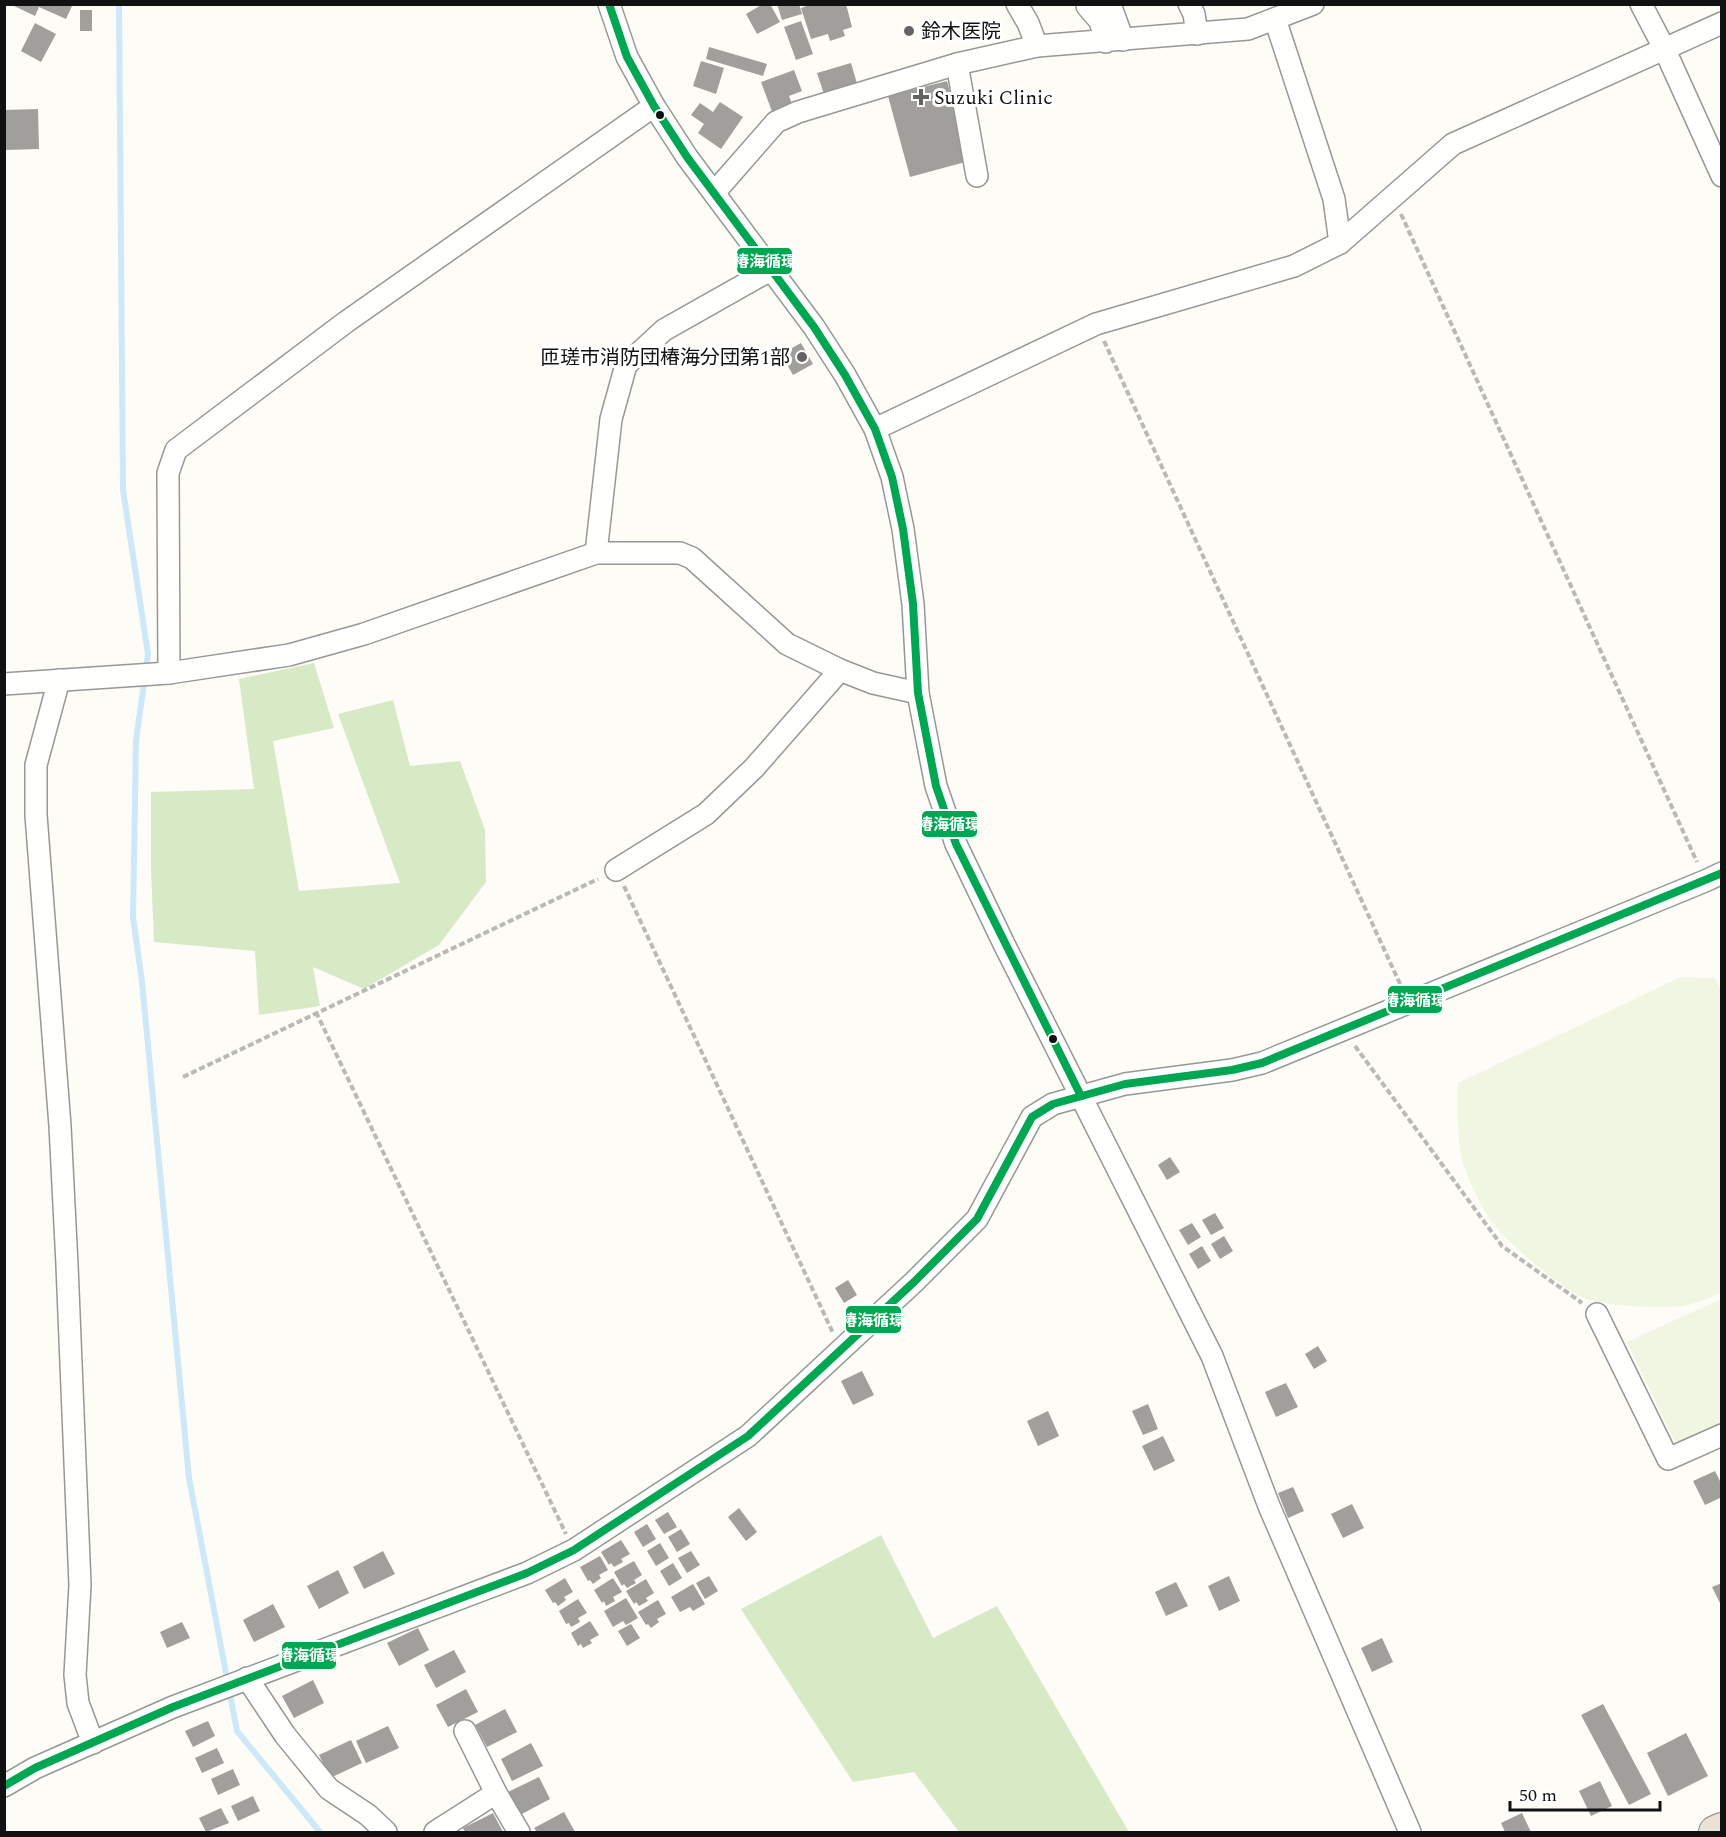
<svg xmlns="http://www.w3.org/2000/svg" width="1726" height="1837" font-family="Spectral,'Noto Sans JP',serif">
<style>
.forest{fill:#d8eac5}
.pitch{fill:#f0f6e1}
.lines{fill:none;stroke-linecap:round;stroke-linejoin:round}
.stream{stroke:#cde8f7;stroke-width:6}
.building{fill:#a19f9c}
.minor-casing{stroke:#979795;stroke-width:24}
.highway-casing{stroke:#858482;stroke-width:34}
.path{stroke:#b9b9b8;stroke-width:4;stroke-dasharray:6 3;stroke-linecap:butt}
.minor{stroke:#fffffe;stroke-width:21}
.highway{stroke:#eae1d8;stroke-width:32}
.bus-1-casing{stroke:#fff;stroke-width:12}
.bus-1{stroke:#00a651;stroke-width:8}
.poi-dot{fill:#646362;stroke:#fff;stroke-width:2}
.bus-dot{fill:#111;stroke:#fff;stroke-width:2}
.labels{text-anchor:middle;stroke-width:6;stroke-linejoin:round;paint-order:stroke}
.poi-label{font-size:20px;fill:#111;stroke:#fff;text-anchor:start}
.line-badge{stroke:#fff;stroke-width:2}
.badge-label{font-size:16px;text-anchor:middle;font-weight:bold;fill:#fff}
</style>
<rect width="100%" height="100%" fill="#fdfcf7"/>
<g class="forest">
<polygon points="314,663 334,728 273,741 299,891 400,883 338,714 393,700 410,766 460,761 485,830 486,882 439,945 364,989 313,967 320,1006 259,1015 255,951 154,942 151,869 151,792 254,789 239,679"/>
<polygon points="881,1535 933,1638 997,1606 1129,1832 959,1832 914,1772 853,1782 741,1609"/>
</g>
<g class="pitch">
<path d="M1681 977 1715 978 1721 991V1293C1709 1298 1695 1304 1682 1306 1660 1309 1598 1306 1579 1296 1556 1283 1503 1240 1489 1218 1480 1204 1471 1185 1465 1169 1457 1149 1457 1106 1458 1083Z"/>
<polygon points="1721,1299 1721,1428 1678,1448 1627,1342"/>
</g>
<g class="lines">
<polyline class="stream" points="119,4 123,490 148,654 136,741 133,917 142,982 189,1478 237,1731 320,1832"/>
</g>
<g class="building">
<polygon points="10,4 73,4 66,19 39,7 35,16"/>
<polygon points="763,4 770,4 780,22 757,34 746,14"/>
<polygon points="777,4 799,4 802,14 782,20"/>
<polygon points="812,4 846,4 852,27 843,30 845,36 830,41 828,34 811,39 801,8"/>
<rect x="80" y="10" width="12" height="21"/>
<polygon points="801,21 813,54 796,60 784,27"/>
<polygon points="35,23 56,34 41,62 21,51"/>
<polygon points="709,47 767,64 763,76 706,59"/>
<polygon points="701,61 724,68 716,94 693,86"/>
<polygon points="851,63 858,87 825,97 817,73"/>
<polygon points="794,70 802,91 789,96 793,107 773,114 761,82"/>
<polygon points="947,81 969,161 910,177 888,96"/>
<polygon points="720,102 743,117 721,149 698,133 704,124 691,115 700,103 713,112"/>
<polygon points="38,109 39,149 5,150 5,110"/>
<polygon points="801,343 813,364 793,375 781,354"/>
<polygon points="1170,1157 1180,1172 1167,1180 1158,1165"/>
<polygon points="1215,1213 1224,1228 1211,1235 1202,1220"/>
<polygon points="1192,1223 1201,1237 1188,1245 1179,1230"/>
<polygon points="1224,1236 1233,1251 1220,1259 1211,1244"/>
<polygon points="1202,1246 1211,1261 1198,1269 1189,1254"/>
<polygon points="848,1280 857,1295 844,1303 835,1288"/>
<polygon points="1318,1346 1327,1361 1314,1369 1305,1354"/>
<polygon points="862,1371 874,1395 853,1405 841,1381"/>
<polygon points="1286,1383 1298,1407 1276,1417 1265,1392"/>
<polygon points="1148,1404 1158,1429 1143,1435 1132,1411"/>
<polygon points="1048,1411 1059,1436 1038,1446 1027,1421"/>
<polygon points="1163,1436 1175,1461 1154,1471 1142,1446"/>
<polygon points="1715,1471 1722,1485 1722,1497 1705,1505 1693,1481"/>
<polygon points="1293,1487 1304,1511 1288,1518 1278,1493"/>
<polygon points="1352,1504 1364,1528 1343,1538 1331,1514"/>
<polygon points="739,1508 757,1532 746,1541 728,1517"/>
<polygon points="668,1512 677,1527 664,1534 655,1520"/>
<polygon points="647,1524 656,1539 643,1547 634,1532"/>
<polygon points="681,1529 690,1544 677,1552 668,1537"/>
<polygon points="621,1540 630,1554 621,1559 623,1562 614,1567 611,1563 609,1565 601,1552"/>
<polygon points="660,1543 669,1558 656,1566 647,1551"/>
<polygon points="383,1551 395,1574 364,1589 353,1567"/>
<polygon points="691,1551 700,1565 687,1573 678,1558"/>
<polygon points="600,1556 608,1570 599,1575 601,1578 593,1584 590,1580 588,1581 580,1567"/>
<polygon points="634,1561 642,1575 634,1580 636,1583 627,1588 624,1584 622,1586 614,1572"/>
<polygon points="673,1563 682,1578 669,1586 660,1571"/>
<polygon points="338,1570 349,1593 319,1609 307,1586"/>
<polygon points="709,1576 718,1591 705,1599 696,1583"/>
<polygon points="1229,1576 1240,1601 1219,1611 1208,1586"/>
<polygon points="565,1578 573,1592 564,1597 566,1600 558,1606 555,1602 553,1603 545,1590"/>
<polygon points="613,1578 622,1592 613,1597 615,1601 606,1606 604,1601 602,1603 594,1590"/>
<polygon points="646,1579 654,1593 646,1598 648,1601 639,1606 636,1602 634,1604 626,1591"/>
<polygon points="1176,1582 1188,1606 1166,1616 1155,1592"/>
<polygon points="1722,1583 1722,1607 1712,1587"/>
<polygon points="693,1584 705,1604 693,1611 690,1607 680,1612 671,1597"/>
<polygon points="626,1598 638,1618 626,1625 623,1621 613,1627 604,1611"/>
<polygon points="578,1599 587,1613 578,1618 580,1622 571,1627 569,1623 566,1624 559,1611"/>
<polygon points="658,1600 666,1614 657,1619 659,1622 651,1628 648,1624 646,1625 638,1612"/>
<polygon points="273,1604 285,1627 254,1642 243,1620"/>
<polygon points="590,1621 599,1635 590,1640 592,1643 583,1648 581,1644 578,1646 571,1633"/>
<polygon points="182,1622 190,1638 167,1648 160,1632"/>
<polygon points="631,1624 640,1638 627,1646 618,1631"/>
<polygon points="418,1628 429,1650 399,1666 387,1643"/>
<polygon points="1382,1638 1393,1662 1372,1672 1361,1648"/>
<polygon points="454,1650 466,1672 436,1688 424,1665"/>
<polygon points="313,1680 324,1703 294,1718 282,1696"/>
<polygon points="466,1689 478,1712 448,1727 436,1705"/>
<polygon points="1603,1704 1651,1794 1629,1805 1581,1715"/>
<polygon points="505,1709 517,1732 487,1747 475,1725"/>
<polygon points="208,1721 215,1736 193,1747 185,1731"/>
<polygon points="388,1726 399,1748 366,1763 356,1741"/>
<polygon points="1686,1733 1708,1776 1668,1796 1647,1753"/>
<polygon points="351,1740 362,1763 330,1778 319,1755"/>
<polygon points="531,1743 543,1766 512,1781 501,1759"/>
<polygon points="217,1748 224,1763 202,1773 195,1758"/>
<polygon points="233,1769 240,1785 218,1795 211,1779"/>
<polygon points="539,1777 550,1799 520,1815 508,1792"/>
<polygon points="1600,1781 1612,1806 1591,1816 1579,1791"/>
<polygon points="253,1796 260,1811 238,1821 231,1806"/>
<polygon points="221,1808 229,1823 206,1832 199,1818"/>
<polygon points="564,1812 575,1832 537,1832 534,1828"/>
<polygon points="493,1813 503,1832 465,1832 463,1828"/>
<polygon points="1522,1813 1531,1832 1505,1832 1501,1823"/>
</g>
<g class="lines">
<defs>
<g id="minor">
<polyline points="609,4 627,57 654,106 687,157 814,327 845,375 875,429 892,477 903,529 913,604 918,693 936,786 956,844 1004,944 1212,1356 1269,1506 1410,1832"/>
<polyline points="1017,4 1028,23 1037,46"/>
<polyline points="1110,4 1123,40"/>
<polyline points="1189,4 1194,14 1197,34"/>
<polyline points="1641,4 1664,48 1722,176"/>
<polyline points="1087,6 1100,21 1106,42"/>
<polyline points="1275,19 1334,199 1340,243"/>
<polyline points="957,64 977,176"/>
<polyline points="714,193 776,122 798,112 957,64 1037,46 1248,29 1313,4"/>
<polyline points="875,429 1096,324 1294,266 1340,243 1453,144 1722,23"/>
<polyline points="596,553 611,419 626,365 664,330 772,269"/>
<polyline points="169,673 168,473 176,450 346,322 654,106"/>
<polyline points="59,680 36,765 36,815 60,1126 67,1265 80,1585 75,1675 78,1703 93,1743"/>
<polyline points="4,684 169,673 289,655 364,634 596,553 680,553 692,558 787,644 840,670 873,683 918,693"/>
<polyline points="616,870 706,814 754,768 840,670"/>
<polyline points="1597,1314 1668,1459 1722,1435"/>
<polyline points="247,1678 285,1735 329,1789 368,1815 386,1832"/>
<polyline points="465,1731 496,1793 519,1832"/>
<polyline points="4,1786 35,1768 173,1707 527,1573 574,1550 748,1436 914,1282 977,1219 1032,1117 1053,1104 1125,1084 1232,1070 1262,1063 1705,881 1722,873"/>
<polyline points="435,1832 496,1793"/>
</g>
<polyline id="highway" points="1715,1832 1722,1829"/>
</defs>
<use href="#minor" class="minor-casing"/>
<use href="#highway" class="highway-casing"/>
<g class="path">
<polyline points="1401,214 1697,862"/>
<polyline points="1104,341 1401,986"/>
<polyline points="624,886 833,1333"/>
<polyline points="316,1012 566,1534"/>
<polyline points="1355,1046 1502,1246 1582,1303"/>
<polyline points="183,1077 598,879"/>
</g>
<use href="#minor" class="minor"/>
<use href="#highway" class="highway"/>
<defs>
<g id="bus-1">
<polyline points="609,4 627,57 654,106 687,157 814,327 845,375 875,429 892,477 903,529 913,604 918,693 936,786 956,844 1081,1096"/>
<polyline points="4,1786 35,1768 173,1707 527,1573 574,1550 748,1436 914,1282 977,1219 1032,1117 1053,1104 1125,1084 1232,1070 1262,1063 1722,873"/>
</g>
</defs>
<use href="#bus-1" class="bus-1-casing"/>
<use href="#bus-1" class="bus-1"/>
</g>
<g class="poi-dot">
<circle cx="909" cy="31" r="6"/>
<path d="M918 88h6v6h6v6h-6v6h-6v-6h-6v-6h6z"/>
<circle cx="802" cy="357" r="6"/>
</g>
<g class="bus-dot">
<circle cx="660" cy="115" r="5"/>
<circle cx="1053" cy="1039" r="5"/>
</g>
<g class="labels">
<g class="poi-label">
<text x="921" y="38">鈴木医院</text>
<text x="934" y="104">Suzuki Clinic</text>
<text x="790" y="364" text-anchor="end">匝瑳市消防団椿海分団第1部</text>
</g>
</g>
<g class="line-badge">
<rect x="736" y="247" width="57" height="28" rx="6" fill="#00a651"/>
<rect x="921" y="810" width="57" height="28" rx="6" fill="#00a651"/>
<rect x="1387" y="985" width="56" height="29" rx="6" fill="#00a651"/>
<rect x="845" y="1305" width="57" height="29" rx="6" fill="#00a651"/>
<rect x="281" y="1641" width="56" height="29" rx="6" fill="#00a651"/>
</g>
<g class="badge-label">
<text x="765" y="267">椿海循環</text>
<text x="949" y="830">椿海循環</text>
<text x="1415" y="1006">椿海循環</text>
<text x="873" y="1326">椿海循環</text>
<text x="309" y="1661">椿海循環</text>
</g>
<rect width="1726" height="1837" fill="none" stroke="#111111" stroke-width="12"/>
<path d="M1510 1801v9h150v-9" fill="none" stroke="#111111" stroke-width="3"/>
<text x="1519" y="1801" font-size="18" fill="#111111" stroke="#ffffff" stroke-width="4.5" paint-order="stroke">50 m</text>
</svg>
